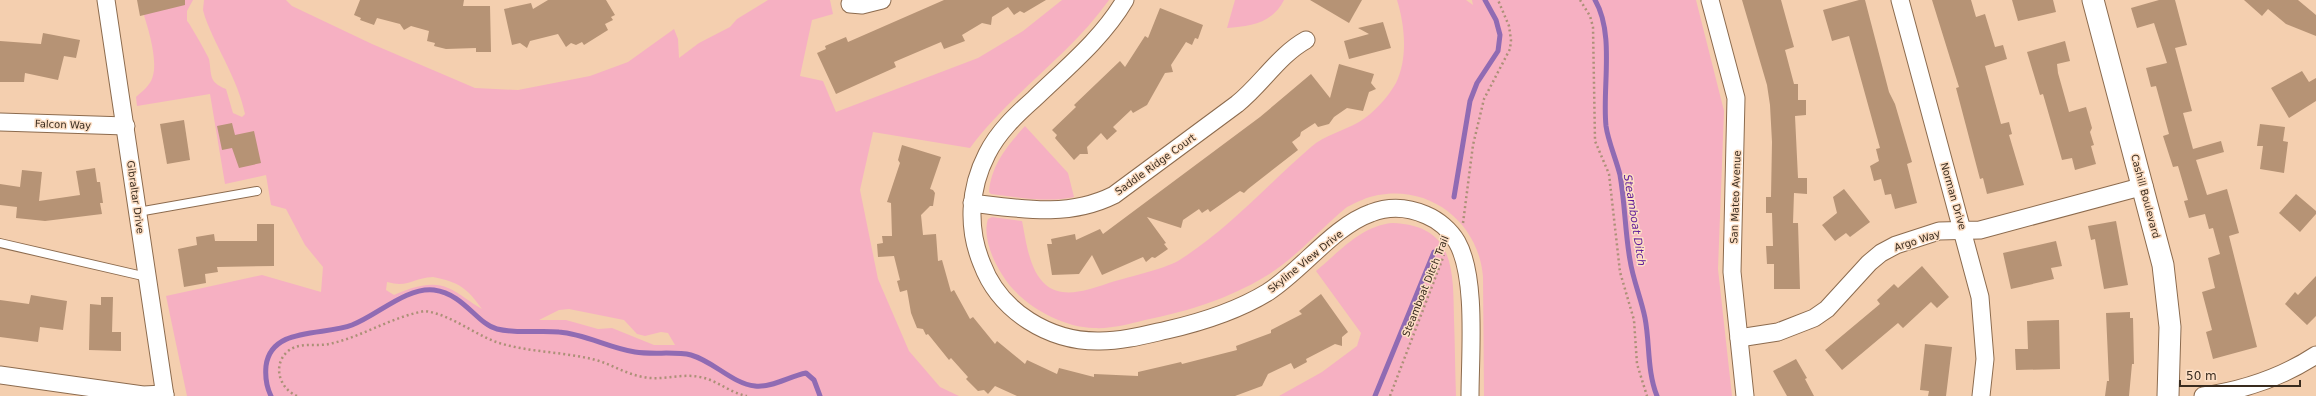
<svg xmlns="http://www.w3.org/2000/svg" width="2316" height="396" font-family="'DejaVu Sans',sans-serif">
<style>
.green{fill:#f6b0c2;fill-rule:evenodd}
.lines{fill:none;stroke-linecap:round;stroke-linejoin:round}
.stream{stroke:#906bb3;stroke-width:5}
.building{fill:#b69375}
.service-casing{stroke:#8c6b4e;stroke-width:10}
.minor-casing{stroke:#8c6b4e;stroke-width:19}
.tertiary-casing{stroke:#8c6b4e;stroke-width:23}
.path{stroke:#ac9077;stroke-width:2.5;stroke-dasharray:2 3;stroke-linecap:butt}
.service{stroke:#fff;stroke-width:8}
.minor{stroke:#fff;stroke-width:17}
.tertiary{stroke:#fff;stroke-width:21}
.labels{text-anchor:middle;stroke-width:3;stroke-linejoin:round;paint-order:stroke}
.street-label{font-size:10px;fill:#392b1e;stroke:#fcdec4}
.water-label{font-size:11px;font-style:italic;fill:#5e1999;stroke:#fcdec4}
</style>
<rect width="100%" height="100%" fill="#f4cfaf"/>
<g class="green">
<path d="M139 0H193L187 11V21C189 22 208 56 209 59 212 75 208 82 226 89L233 113 242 117 245 114C238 79 217 50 205 17L203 10 204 0H286L292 6 372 44 475 88 518 90 590 76 628 62 674 29 678 39 679 58 699 43 730 27 737 19 768 0H830L833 14 812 20 800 76 823 81 836 112 978 58 1023 31 1062 0H1109C1070 55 1011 93 970 148L873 132 860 190 878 279 909 351 940 387 959 396H187L166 296 262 275 321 292 323 267 305 245 286 209 271 205 266 175 225 184 210 94 137 106 136 97C140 93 146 89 149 84 163 67 145 19 139 0ZM433 277C459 282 467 288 482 309 471 303 460 293 448 288 432 280 409 288 394 295L386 290 387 282C409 288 412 278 433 277ZM569 309 624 320 637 334 645 336 661 332 668 333 675 345H654L612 328 598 329 566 320H539L559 310Z"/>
<path d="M1235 0H1284C1272 24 1250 26 1227 28Z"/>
<path d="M1397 0H1466L1473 5 1472 0H1696L1724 111 1718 269 1732 396H1484L1483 277C1479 224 1432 185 1378 195 1367 197 1357 202 1347 207 1320 229 1296 258 1266 276 1228 299 1189 311 1145 320 1129 324 1111 329 1094 328 1064 327 1032 310 1012 288 998 272 981 240 988 219L992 217 1022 221C1026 240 1029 271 1046 285 1063 299 1088 290 1106 284 1124 278 1164 269 1178 261 1228 230 1267 185 1311 147 1325 135 1343 131 1359 122 1373 114 1388 97 1396 83 1408 58 1405 26 1397 0Z"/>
<path d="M1025 126 1068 173 1074 197C1047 203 1018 197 991 194L989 192C991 165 1008 145 1025 126Z"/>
<path d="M1392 223C1455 225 1453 270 1454 319 1455 345 1455 370 1456 396H1279L1322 372 1357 346 1361 333 1316 271C1339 252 1361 226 1392 223Z"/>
</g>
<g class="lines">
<g class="stream">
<path d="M1595 0C1615 34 1602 88 1606 126 1608 141 1616 159 1620 175 1625 203 1625 232 1630 260 1633 280 1641 298 1645 318 1650 344 1647 371 1657 396"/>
<polyline points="1454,197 1470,101 1477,83 1498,51 1500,35 1496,20 1485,0"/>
<path d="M271 396C266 386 265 377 266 366 271 326 325 336 352 325 378 315 406 287 434 290 464 294 477 324 497 329 518 334 539 330 559 332 585 334 609 348 635 352 652 355 675 351 691 355 713 361 733 384 755 386 771 388 790 376 806 373L814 380 820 396"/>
<polyline points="1375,396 1434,252"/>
</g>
</g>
<g class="building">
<polygon points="137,0 185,0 185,5 140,16"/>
<polygon points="360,0 464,0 463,6 490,6 491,52 476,52 476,48 446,49 434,46 435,43 427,41 429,31 411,26 404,30 400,24 377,18 374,25 360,20 361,18 354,15"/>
<polygon points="548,0 606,0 615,15 611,17 613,20 605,24 608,30 584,45 582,42 576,45 571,43 566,47 558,34 530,41 527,48 520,43 512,45 504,9 531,3 533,9"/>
<polygon points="944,0 1046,0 1024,13 1020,11 1014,15 1008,7 992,17 991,25 982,23 962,35 965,41 944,49 941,42 894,62 896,67 894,68 836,94 817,53 826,49 825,46 846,37 848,42"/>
<polygon points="1310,0 1362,0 1349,23"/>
<polygon points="1742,0 1781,0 1794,47 1785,50 1794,84 1798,84 1798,100 1806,100 1806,115 1795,116 1798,178 1807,178 1807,194 1794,193 1793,223 1798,223 1800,289 1774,289 1774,264 1767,264 1766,246 1773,246 1772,213 1766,213 1766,197 1771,197 1772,142 1770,105 1767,85"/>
<polygon points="1859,0 1865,0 1889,92 1895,104 1912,162 1907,164 1917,203 1895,209 1891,194 1885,195 1881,179 1874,181 1870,166 1879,161 1876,149 1880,148 1849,36 1832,41 1823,10"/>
<polygon points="1932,0 1971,0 1976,17 1985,14 1995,47 2003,45 2007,59 1985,66 2001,124 2009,122 2012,134 2009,135 2024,185 1987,194 1983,178 1980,179 1956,88 1959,87"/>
<polygon points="2012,0 2053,0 2056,12 2018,21"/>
<polygon points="2159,0 2175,0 2187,45 2175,48 2192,111 2183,113 2193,149 2221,141 2224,152 2196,160 2207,195 2227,189 2239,233 2229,236 2257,347 2213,359 2206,332 2212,330 2202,292 2215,288 2208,258 2220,254 2213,228 2209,229 2205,214 2189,218 2184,201 2188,200 2178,166 2173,167 2163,136 2169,134 2156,86 2151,87 2146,68 2167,63 2154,23 2137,28 2131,8"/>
<polygon points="2244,0 2298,0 2316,15 2316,36 2286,24 2268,9 2262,16"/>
<polygon points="1160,8 1203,25 1198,39 1195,38 1192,45 1186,42 1171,65 1173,72 1165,73 1147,105 1133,113 1131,110 1113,127 1117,131 1107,140 1101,133 1087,147 1088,154 1080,154 1074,160 1055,138 1057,135 1052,130 1076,107 1074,105 1120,61 1125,67 1145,36 1148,38"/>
<polygon points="1383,22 1391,48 1349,59 1344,41 1369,34 1358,28"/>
<polygon points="43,33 80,40 76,58 64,56 58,80 25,73 24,82 0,82 0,41 41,44"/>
<polygon points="2065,41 2070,61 2057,64 2058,73 2069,112 2086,107 2092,128 2090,132 2094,145 2091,146 2096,164 2075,170 2072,158 2062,160 2043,94 2040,95 2027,52"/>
<polygon points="1339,64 1374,74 1371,83 1376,89 1369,92 1363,111 1347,108 1334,117 1329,124 1318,127 1315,123 1301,132 1300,136 1292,142 1298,150 1248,189 1244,193 1240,191 1210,212 1208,209 1202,213 1199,209 1183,220 1181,228 1147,217 1166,243 1164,244 1168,249 1155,258 1152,257 1146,262 1143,257 1102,275 1092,255 1079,274 1052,275 1047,244 1052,244 1051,239 1075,234 1076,240 1100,229 1103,234 1260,117 1311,74 1330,98"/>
<polygon points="2302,71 2309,82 2316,78 2316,101 2289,118 2271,88"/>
<polygon points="184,120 190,160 167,164 160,124"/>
<polygon points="232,123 235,135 254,131 261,163 239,168 232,148 222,150 217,126"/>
<polygon points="2260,124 2285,127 2283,141 2288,142 2284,173 2260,169 2263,146 2257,146"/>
<polygon points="902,145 941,157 930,189 933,190 935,193 933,206 930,206 921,215 923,235 936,234 938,261 942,260 951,292 954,290 970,319 973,317 995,344 997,341 1025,364 1027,360 1057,374 1059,368 1094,377 1094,374 1138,376 1138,372 1181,362 1182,364 1237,350 1236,346 1271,333 1271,330 1302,314 1299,311 1321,294 1348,332 1342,337 1342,346 1335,344 1306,359 1307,362 1294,369 1291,363 1268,374 1262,386 1235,396 1017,396 995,386 988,394 984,390 978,391 966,379 968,377 951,358 949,360 928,334 926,335 923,329 917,328 911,313 907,290 900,292 897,281 900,280 894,256 878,257 877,244 883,243 882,236 892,236 891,203 887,202 900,163 898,160"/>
<polygon points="95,168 97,182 100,182 103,203 100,203 102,214 45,221 16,218 17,207 0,205 0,184 20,187 22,170 42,172 39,201 80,195 76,171"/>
<polygon points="1844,189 1870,222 1850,237 1846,233 1835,241 1822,225 1837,213 1833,197"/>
<polygon points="2296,194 2316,211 2316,214 2300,232 2279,213"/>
<polygon points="2116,221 2128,285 2104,289 2095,239 2091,240 2088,226"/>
<polygon points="257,224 274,224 274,266 217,267 218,272 205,274 206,283 184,287 178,249 197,245 196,237 214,234 215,241 257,241"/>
<polygon points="2056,241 2062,266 2051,268 2054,279 2011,289 2003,253"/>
<polygon points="1922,266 1949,297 1937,308 1931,302 1903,328 1898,323 1842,370 1825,350 1880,304 1877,300 1894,284 1898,288"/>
<polygon points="2316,276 2316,316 2307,325 2285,304 2295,292 2298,295"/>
<polygon points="31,295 67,301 63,330 40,327 38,342 0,337 0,300 29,304"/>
<polygon points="101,297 113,297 112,332 121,332 121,351 89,350 90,304 101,305"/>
<polygon points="2130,312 2130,318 2133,318 2134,364 2132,364 2129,396 2105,396 2107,381 2109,381 2106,313"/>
<polygon points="2059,320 2060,369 2016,370 2015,349 2028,349 2027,321"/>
<polygon points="1925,344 1952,347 1946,396 1928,396 1929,391 1920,390"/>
<polygon points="1796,359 1807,378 1805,379 1814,396 1787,396 1773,371"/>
</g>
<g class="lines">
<defs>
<g id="service">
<polyline points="138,212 257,191"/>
<polyline points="0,243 147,277"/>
</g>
<g id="minor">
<polyline points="106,0 165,396"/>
<path d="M1125 0C1102 39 1066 68 1034 99 1016 115 998 132 987 154 969 189 967 228 982 264 1000 312 1050 342 1100 341 1123 341 1145 335 1167 330 1202 322 1237 311 1268 292 1302 270 1334 226 1371 213 1389 206 1408 207 1426 215 1438 220 1450 230 1457 242 1477 277 1470 355 1470 396"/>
<polyline points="1710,0 1736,98 1732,272 1745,396"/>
<polyline points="1900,0 1980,297 1985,359 1981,396"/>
<polyline points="850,4 862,5 882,0"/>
<polyline points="0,122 126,126"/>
<path d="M972 203C1021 209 1068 218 1114 195L1237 104C1261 85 1279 55 1306 40"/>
<polyline points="1739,338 1778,332 1814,318 1827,309 1869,263 1881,253 1896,245 1939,231 1980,230 2144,186"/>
<polyline points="0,375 143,395 165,394"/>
<path d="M2203 396C2244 390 2281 378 2316 355"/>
</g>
<polyline id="tertiary" points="2093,0 2163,265 2170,327 2168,396"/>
</defs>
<use href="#service" class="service-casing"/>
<use href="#minor" class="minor-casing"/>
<use href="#tertiary" class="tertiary-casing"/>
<g class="path">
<polyline points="1580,0 1590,16 1593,27 1595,141 1609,174 1620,272 1634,320 1637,364 1647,396"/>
<polyline points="1463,223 1473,145 1484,99 1510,49 1511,40 1509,26 1498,0"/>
<path d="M297 396C280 389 272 366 287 352 299 341 315 347 329 344 362 337 391 317 425 311 452 315 473 334 499 343 529 352 562 352 592 359 610 363 625 374 643 377 662 381 681 373 700 377 717 380 730 393 747 396"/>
<polyline points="1390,396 1444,255"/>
</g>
<use href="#service" class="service"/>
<use href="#minor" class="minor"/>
<use href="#tertiary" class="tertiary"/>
</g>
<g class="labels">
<g class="street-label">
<text transform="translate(63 124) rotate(2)" y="4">Falcon Way</text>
<text transform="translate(1155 164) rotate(-36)" y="4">Saddle Ridge Court</text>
<text transform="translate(1954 196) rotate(74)" y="4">Norman Drive</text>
<text transform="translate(2146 196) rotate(75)" y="4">Cashill Boulevard</text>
<text transform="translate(136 197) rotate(82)" y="4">Gibraltar Drive</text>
<text transform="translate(1735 197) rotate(-88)" y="4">San Mateo Avenue</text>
<text transform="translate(1917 240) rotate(-18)" y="4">Argo Way</text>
<text transform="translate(1305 261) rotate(-39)" y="4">Skyline View Drive</text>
<text transform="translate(1425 286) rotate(-68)" y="4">Steamboat Ditch Trail</text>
</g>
<g class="water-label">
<text transform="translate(1635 220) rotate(81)" y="4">Steamboat Ditch</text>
</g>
</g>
<path d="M2180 380v6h120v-6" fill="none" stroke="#392b1e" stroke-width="2"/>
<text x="2186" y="380" font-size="12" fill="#392b1e" stroke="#fcdec4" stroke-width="3" paint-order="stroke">50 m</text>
</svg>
